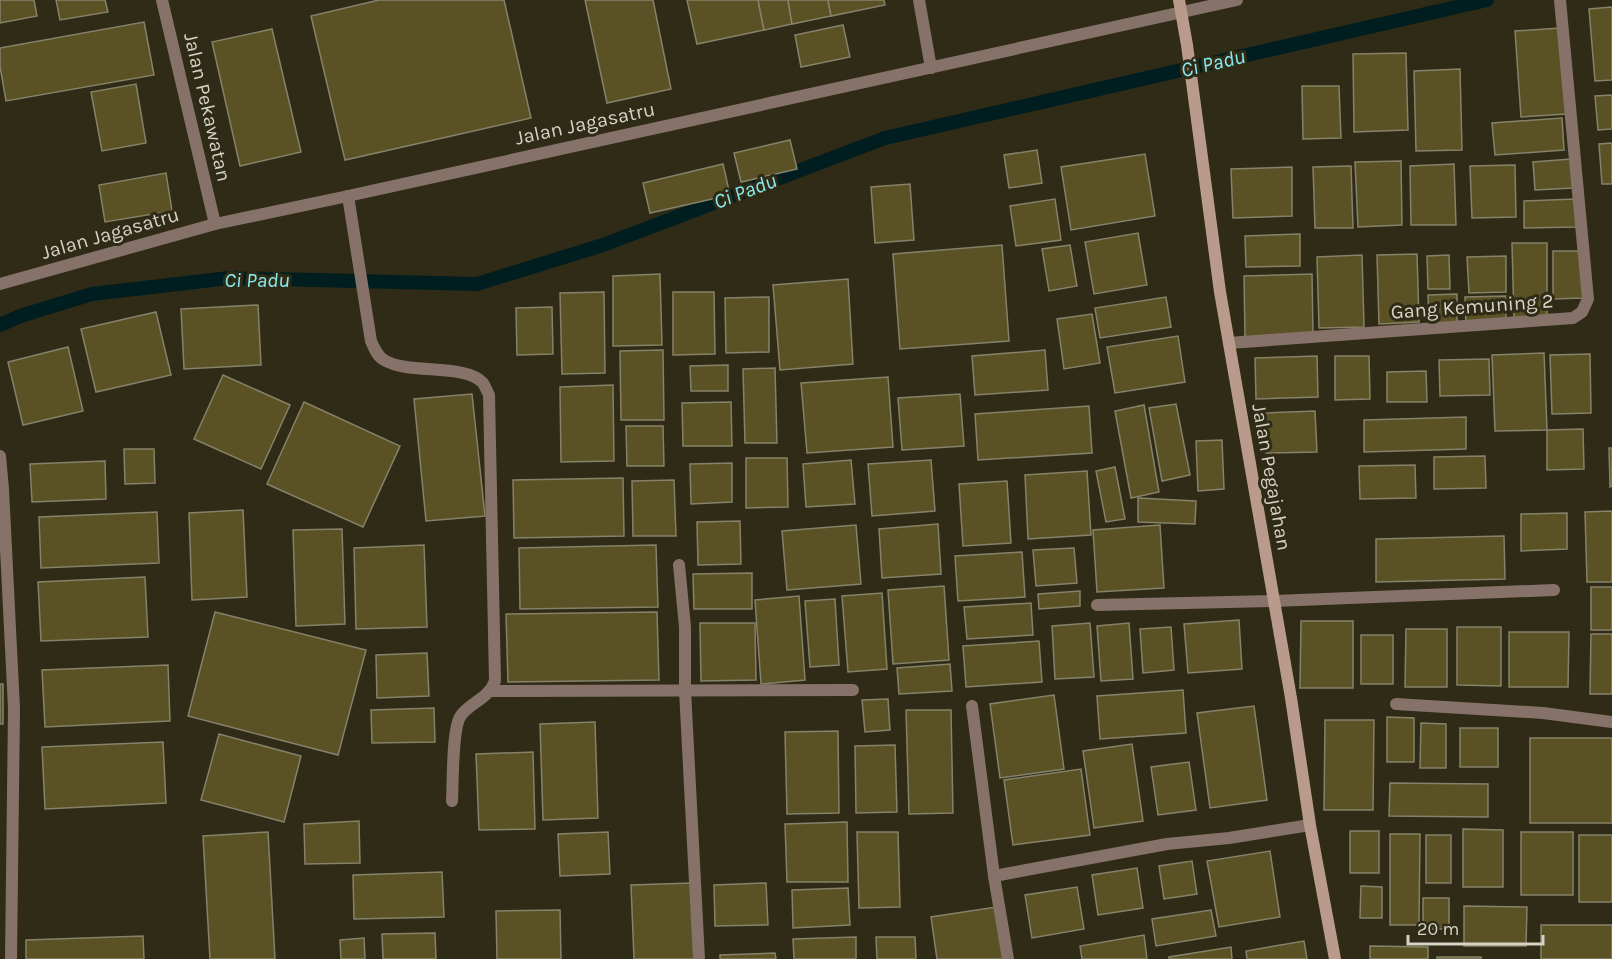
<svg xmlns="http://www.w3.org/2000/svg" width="1612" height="959" font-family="Karla,sans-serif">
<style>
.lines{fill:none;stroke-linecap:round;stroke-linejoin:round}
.stream{stroke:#001e20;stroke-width:14}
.building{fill:#5a5125;stroke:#86826a;stroke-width:1.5}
.street{stroke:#867269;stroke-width:12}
.secondary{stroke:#b99a8b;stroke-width:12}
.labels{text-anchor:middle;stroke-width:6;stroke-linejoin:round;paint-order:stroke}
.street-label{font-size:20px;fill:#d5d3c6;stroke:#2f2b16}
.water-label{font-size:21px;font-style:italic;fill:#88ebf0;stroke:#2f2b16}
</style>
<rect width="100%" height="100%" fill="#2f2b16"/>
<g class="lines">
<polyline class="stream" points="0,325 20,316 92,294 229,278 477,284 603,245 885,138 1487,0"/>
</g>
<g class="building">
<polygon points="0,0 34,0 37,16 0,23"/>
<polygon points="56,0 105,0 108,12 60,20"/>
<polygon points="379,0 504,0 531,118 345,160 311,16"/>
<polygon points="585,0 653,0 671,89 607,103"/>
<polygon points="687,0 758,0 764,30 697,44"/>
<polygon points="758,0 788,0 792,24 764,30"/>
<polygon points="788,0 828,0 831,16 792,24"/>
<polygon points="828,0 884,0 885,5 831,16"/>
<polygon points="1612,7 1612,80 1595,81 1589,9"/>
<polygon points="144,22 154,75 6,101 0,66 0,48"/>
<polygon points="843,25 850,57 801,67 795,35"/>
<polygon points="1560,28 1566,114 1521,117 1515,31"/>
<polygon points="272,29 301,152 240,166 212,42"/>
<polygon points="1406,53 1408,130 1354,132 1353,54"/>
<polygon points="1460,69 1462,150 1416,151 1414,71"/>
<polygon points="136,84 146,143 102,151 91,92"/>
<polygon points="1302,86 1339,86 1341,138 1303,139"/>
<polygon points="1612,95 1612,129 1598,130 1595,96"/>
<polygon points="1562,118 1564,150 1495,155 1492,123"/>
<polygon points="790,140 797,169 741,182 734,153"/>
<polygon points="1612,143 1612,184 1602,184 1599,144"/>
<polygon points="1037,150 1042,183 1009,188 1004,155"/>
<polygon points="1145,154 1155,216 1071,230 1061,167"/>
<polygon points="1571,159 1573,188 1535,190 1533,162"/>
<polygon points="1401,161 1402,225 1358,227 1355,162"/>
<polygon points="723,164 730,195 650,213 643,183"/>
<polygon points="1454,164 1456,225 1411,225 1410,166"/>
<polygon points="1515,165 1516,217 1472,218 1470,166"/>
<polygon points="1351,166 1353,228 1315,228 1313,167"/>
<polygon points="1292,167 1292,216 1233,218 1231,169"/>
<polygon points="166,173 172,211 105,222 99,185"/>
<polygon points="910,184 914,240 875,243 871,187"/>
<polygon points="1055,199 1061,240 1016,246 1010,206"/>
<polygon points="1575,199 1576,227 1524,228 1524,201"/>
<polygon points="1138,233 1147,285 1094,294 1085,242"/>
<polygon points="1300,234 1300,266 1246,267 1245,236"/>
<polygon points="1512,243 1547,243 1547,319 1514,321"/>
<polygon points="1002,245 1009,341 900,349 893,254"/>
<polygon points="1070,245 1077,286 1049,291 1042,249"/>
<polygon points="1553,251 1582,251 1583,298 1553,299"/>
<polygon points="1417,254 1419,322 1379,324 1377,255"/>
<polygon points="1362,255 1364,327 1319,328 1317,257"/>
<polygon points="1449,255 1450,289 1428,289 1427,256"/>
<polygon points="1506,256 1506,292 1469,293 1467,257"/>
<polygon points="660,274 662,345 613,346 613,276"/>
<polygon points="1312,274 1313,336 1245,337 1244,276"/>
<polygon points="848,279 853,364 780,370 773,285"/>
<polygon points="604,292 605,373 562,374 560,293"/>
<polygon points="673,292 714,292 715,354 673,355"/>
<polygon points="1457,294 1457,327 1429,328 1428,295"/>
<polygon points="1506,296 1506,323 1466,324 1465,297"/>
<polygon points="769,297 769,352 726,353 725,298"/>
<polygon points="1166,297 1171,327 1100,338 1095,308"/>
<polygon points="258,305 261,365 184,369 181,309"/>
<polygon points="552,307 553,354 517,355 516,308"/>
<polygon points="156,312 171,375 96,392 81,329"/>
<polygon points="1092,314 1100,363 1064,369 1057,319"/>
<polygon points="1178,336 1185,382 1115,393 1107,347"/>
<polygon points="68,347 83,411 23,425 8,362"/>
<polygon points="663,350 664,420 621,420 620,351"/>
<polygon points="1045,350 1048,390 975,395 972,356"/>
<polygon points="1544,353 1547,430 1495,431 1492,355"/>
<polygon points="1590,354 1591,413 1552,414 1550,355"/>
<polygon points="1317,356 1318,397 1256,399 1255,358"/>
<polygon points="1335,356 1369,356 1370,399 1335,400"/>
<polygon points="1489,359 1490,395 1440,396 1439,360"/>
<polygon points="728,365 728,391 691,391 690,366"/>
<polygon points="775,368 777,443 745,443 743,369"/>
<polygon points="1426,371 1427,402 1387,402 1387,372"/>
<polygon points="223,375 290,405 261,469 194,439"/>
<polygon points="888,377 893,447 807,453 801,383"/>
<polygon points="613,385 614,461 561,462 560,387"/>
<polygon points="472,394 485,516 426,521 414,399"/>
<polygon points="960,394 964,446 902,450 898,398"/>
<polygon points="304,402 400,446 363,527 267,484"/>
<polygon points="731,402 732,446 683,446 682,403"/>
<polygon points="1176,404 1190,475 1162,481 1149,408"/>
<polygon points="1144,405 1159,492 1131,498 1115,411"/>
<polygon points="1089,406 1092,453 978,460 975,414"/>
<polygon points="1315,411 1317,452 1266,453 1264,413"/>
<polygon points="1466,417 1466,449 1364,452 1364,420"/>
<polygon points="626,426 663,426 664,466 627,466"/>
<polygon points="1583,429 1584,469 1547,470 1547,430"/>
<polygon points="1222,440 1224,489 1198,491 1196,441"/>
<polygon points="1609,448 1612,448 1612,486 1610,487"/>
<polygon points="124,449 154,449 155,483 125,484"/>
<polygon points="1485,456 1486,488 1434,489 1434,457"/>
<polygon points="746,458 787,458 788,507 746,508"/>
<polygon points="851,460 855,504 806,507 803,464"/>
<polygon points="931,460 935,511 872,516 868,464"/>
<polygon points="105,461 106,499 32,502 30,464"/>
<polygon points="732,463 732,502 691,504 690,464"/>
<polygon points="1415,465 1416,498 1360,499 1359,466"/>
<polygon points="1115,467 1125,519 1106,522 1096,471"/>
<polygon points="1087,471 1091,535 1028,539 1025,475"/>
<polygon points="623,478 624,536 514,538 513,480"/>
<polygon points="674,480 676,536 633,536 632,481"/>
<polygon points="1007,481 1011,543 963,546 959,484"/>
<polygon points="1138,498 1196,501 1195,524 1138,522"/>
<polygon points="243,510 247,597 192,600 189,513"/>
<polygon points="1612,511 1612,582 1587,582 1585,512"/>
<polygon points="157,512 159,563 41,568 39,517"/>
<polygon points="1567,513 1567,549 1521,551 1521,514"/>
<polygon points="740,521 741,564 698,565 697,522"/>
<polygon points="938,524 941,574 882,578 879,529"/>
<polygon points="856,525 861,584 787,590 782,531"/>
<polygon points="1160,525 1164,588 1097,592 1093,530"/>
<polygon points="342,529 345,624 296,626 293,530"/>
<polygon points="1504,536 1505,579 1376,582 1376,539"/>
<polygon points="424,545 427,627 356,629 354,548"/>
<polygon points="656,545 658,607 520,609 519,548"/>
<polygon points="1074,548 1077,583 1036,586 1033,550"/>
<polygon points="1022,552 1025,597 958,601 955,556"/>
<polygon points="752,573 752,609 694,609 693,574"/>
<polygon points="145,577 148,637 41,641 38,582"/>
<polygon points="944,586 949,660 893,664 888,590"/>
<rect x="1591" y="587" width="21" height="43"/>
<polygon points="1080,591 1080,606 1039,609 1038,594"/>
<polygon points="882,593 887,669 848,672 842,596"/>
<polygon points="799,596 805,680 761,684 755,600"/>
<polygon points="835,599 839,665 810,667 805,601"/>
<polygon points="1031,603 1033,635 967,639 964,607"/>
<polygon points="215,612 366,650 338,755 188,716"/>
<polygon points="657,612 659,680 508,682 506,614"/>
<polygon points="1239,620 1242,669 1188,673 1184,624"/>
<polygon points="1301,621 1353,621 1353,688 1300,688"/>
<polygon points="700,623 755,623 756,680 701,681"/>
<polygon points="1090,623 1094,677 1055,679 1052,626"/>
<polygon points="1129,623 1133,679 1101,681 1097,626"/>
<polygon points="1171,627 1174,670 1143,673 1140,629"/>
<polygon points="1457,627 1501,627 1501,686 1457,685"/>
<polygon points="1406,629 1447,629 1447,687 1405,687"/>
<polygon points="1509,632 1569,632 1568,687 1509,687"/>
<polygon points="1591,634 1612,634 1612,694 1590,694"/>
<rect x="1361" y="635" width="32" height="49"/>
<polygon points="1039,641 1042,682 966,687 963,646"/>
<polygon points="427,653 429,696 377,698 376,655"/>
<polygon points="950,664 952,691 899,694 897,668"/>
<polygon points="168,665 170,721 45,727 42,670"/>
<rect x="0" y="684" width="3" height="40"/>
<polygon points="1183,690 1186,733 1100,739 1097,696"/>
<polygon points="1054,695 1064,769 1000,778 990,704"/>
<polygon points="888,699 890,730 865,732 862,700"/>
<polygon points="1254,706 1267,800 1210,808 1197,713"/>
<polygon points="434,708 435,742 372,743 371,710"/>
<polygon points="906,710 951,710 953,813 909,814"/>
<polygon points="1387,717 1414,718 1414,762 1387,762"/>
<polygon points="1325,720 1374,720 1373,810 1324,810"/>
<polygon points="595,722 598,818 543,820 540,724"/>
<polygon points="1421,723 1446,724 1446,768 1420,768"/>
<rect x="1460" y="728" width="38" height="39"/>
<polygon points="838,731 839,813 787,814 785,732"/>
<polygon points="219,734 301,756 284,822 201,800"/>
<rect x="1530" y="738" width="82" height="85"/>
<polygon points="163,742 166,803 45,809 42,747"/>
<polygon points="1132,744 1143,821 1094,828 1083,751"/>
<polygon points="895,745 897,812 856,813 855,746"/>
<polygon points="533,752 535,829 479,830 476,754"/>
<polygon points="1189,762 1196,810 1158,815 1151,767"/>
<polygon points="1081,769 1090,835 1013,845 1004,780"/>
<polygon points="1390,783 1488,784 1488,817 1389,816"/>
<polygon points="359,821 360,863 305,864 304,824"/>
<polygon points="847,822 848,882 787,882 785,824"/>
<polygon points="1463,829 1503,830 1503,887 1463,887"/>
<rect x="1350" y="831" width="29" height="42"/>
<polygon points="268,832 275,959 210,959 203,836"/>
<polygon points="608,832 610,874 560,876 558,834"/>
<polygon points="857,832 898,832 900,907 859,908"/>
<rect x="1521" y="832" width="52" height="63"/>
<polygon points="1390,834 1420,834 1419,925 1390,925"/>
<rect x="1426" y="835" width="25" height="48"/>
<rect x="1579" y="835" width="33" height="67"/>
<polygon points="1270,851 1280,917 1219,927 1207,861"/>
<polygon points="1192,861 1197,894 1164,899 1159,866"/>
<polygon points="1137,868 1143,908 1098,915 1092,875"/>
<polygon points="442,872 444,917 354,919 353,875"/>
<polygon points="692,883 695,959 634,959 631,885"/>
<polygon points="766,883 768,925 715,926 714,885"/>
<polygon points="1361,886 1382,887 1382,918 1360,918"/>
<polygon points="1077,887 1084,929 1032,938 1025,895"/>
<polygon points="848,888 850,925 793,928 792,890"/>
<rect x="1423" y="898" width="26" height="31"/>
<polygon points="1464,906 1527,907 1526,946 1464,946"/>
<polygon points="996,907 1004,959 937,959 931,917"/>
<polygon points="560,910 561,959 497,959 496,911"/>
<polygon points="1211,910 1216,936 1156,946 1152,919"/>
<rect x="1541" y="925" width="71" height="34"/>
<polygon points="435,933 436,959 383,959 382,934"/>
<polygon points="1144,935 1147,959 1082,959 1080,946"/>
<polygon points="143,936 144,959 26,959 26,940"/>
<polygon points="856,937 856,959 794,959 793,939"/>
<polygon points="876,937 915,937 916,959 877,959"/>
<polygon points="364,938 365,959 341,959 340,940"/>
<polygon points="1304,941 1307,959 1247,959 1246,951"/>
<polygon points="1370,946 1428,947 1428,959 1370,959"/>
<polygon points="1231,947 1232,959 1169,959 1169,957"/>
<polygon points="775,953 776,959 720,959 720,955"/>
<rect x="1437" y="957" width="44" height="2"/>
</g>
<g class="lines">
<g class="street">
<polyline points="162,0 215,224"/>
<polyline points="919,0 931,68"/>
<path d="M348 196 371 341C374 348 377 356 384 360 408 375 465 363 483 383 485 386 487 391 489 395L495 681C488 700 468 703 460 717 452 731 453 783 452 801"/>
<polyline points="0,284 215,224 348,196 1237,0"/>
<polyline points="1229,343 1573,318 1582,312 1588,299 1560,0"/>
<polyline points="0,456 3,489 14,708 11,959"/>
<polyline points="679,565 685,627 685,690 699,959"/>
<polyline points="1097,605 1274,601 1554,590"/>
<polyline points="491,691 853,690"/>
<polyline points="1396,704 1543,713 1612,722"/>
<polyline points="972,706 994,876 1008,959"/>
<polyline points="994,876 1167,844 1229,838 1310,825"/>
</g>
<polyline class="secondary" points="1179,0 1187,45 1220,292 1291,698 1310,825 1335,959"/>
</g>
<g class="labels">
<g class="street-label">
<text transform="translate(208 107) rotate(77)" y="7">Jalan Pekawatan</text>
<text transform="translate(585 123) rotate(-12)" y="7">Jalan Jagasatru</text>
<text transform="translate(110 233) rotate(-16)" y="7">Jalan Jagasatru</text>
<text transform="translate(1472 306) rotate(-4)" y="7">Gang Kemuning 2</text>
<text transform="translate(1272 477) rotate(80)" y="7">Jalan Pegajahan</text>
</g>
<g class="water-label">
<text transform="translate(1213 63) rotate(-13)" y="7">Ci Padu</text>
<text transform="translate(745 191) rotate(-21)" y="7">Ci Padu</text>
<text x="257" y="287">Ci Padu</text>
</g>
</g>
<path d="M1408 935v9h135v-9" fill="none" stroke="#d5d3c6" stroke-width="3"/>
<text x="1417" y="935" font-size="18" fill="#d5d3c6" stroke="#2f2b16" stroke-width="4.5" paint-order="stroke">20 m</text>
</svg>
